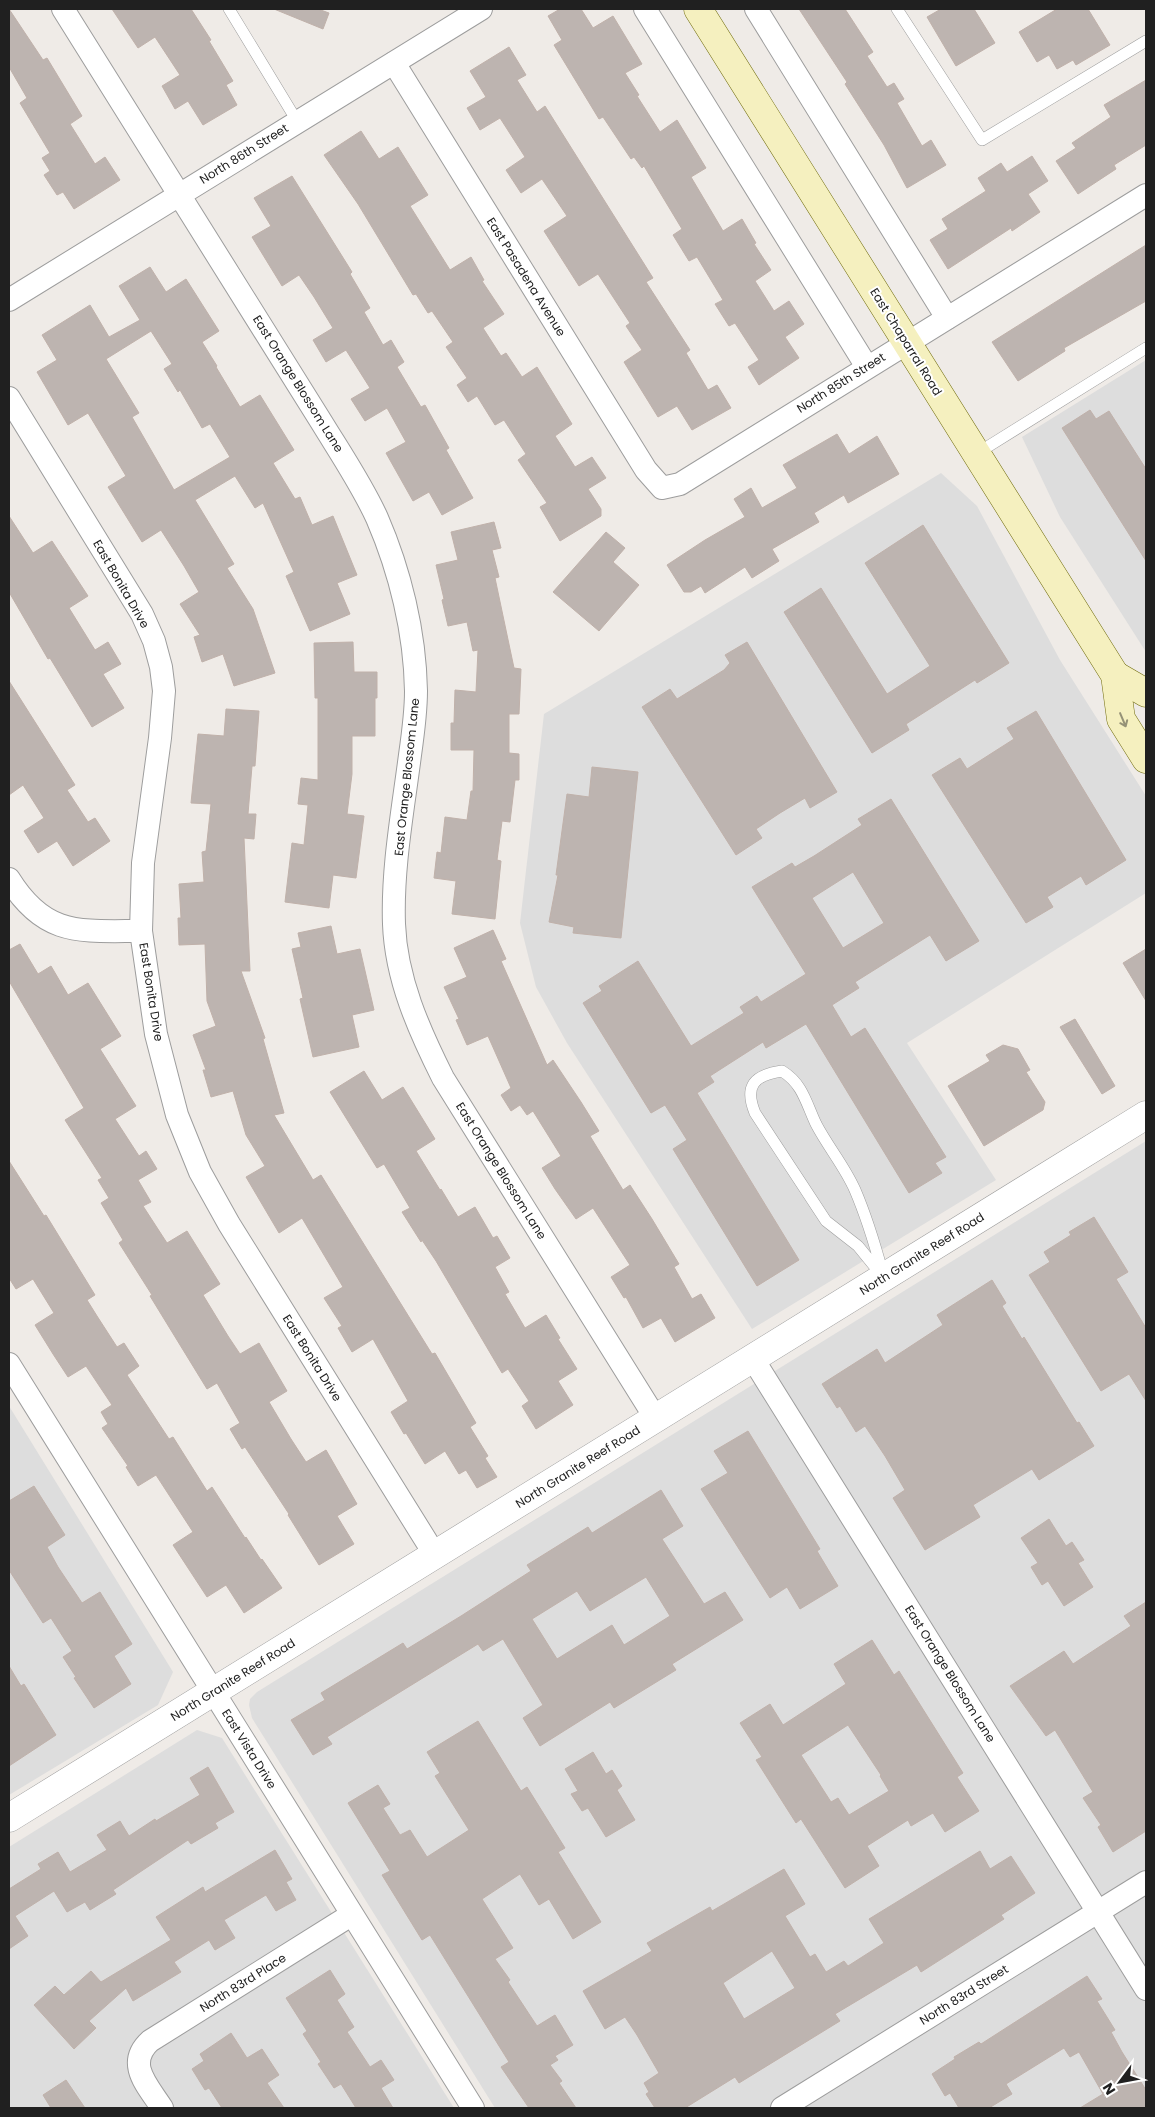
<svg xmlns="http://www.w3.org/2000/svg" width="1155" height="2117" font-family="Poppins,sans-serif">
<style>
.residential{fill:#ddd}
.building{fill:#bdb4b0;stroke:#c0b1aa;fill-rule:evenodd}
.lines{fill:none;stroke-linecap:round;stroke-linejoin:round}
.service-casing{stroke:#9d9d9d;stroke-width:12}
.minor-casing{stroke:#9d9d9d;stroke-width:24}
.tertiary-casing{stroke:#9d9d9d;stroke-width:29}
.secondary-casing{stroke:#706c0d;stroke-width:29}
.service{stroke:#fff;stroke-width:11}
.minor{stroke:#fff;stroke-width:22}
.tertiary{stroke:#fff;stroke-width:28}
.secondary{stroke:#f5f0bf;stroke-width:28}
.oneway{stroke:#959277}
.labels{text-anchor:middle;stroke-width:4;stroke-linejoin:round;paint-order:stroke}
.street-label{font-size:12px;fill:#202020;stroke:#fff}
</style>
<rect width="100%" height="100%" fill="#efebe7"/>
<g class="residential">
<polygon points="1146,360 1146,652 1060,517 1022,437"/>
<polygon points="941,473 977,506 1060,660 1146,796 1146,893 907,1043 996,1180 752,1329 567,1043 536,987 520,923 544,714"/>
<polygon points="1146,1141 1146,2108 495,2108 252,1718 249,1705 250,1699 257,1692"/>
<polygon points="9,1406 173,1672 158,1705 9,1795"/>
<polygon points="197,1730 222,1738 454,2108 9,2108 9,1847"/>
</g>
<g class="building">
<polygon points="9,9 43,60 47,58 82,116 70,124 95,164 105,157 120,180 74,209 63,192 57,195 44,175 50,171 42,158 50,153 20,103 27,98 9,67"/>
<polygon points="112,9 191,9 211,40 209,41 233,81 226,85 237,105 203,125 188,101 175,109 162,86 180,75 155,37 138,48"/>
<polygon points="274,9 318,9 329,13 323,29"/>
<polygon points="560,9 581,9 593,28 613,16 642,64 625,73 639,95 637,96 660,132 677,120 706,168 691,177 723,231 742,219 756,243 754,244 771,270 755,281 774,311 789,301 804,324 785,337 799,358 759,385 748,367 759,360 735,323 729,326 715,304 723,300 697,257 689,261 673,235 682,229 644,166 642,168 634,157 631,159 603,117 599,119 554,45 562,40 548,16"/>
<polygon points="799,9 845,9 873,52 867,56 887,87 894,83 904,99 897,103 922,146 931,140 946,165 907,188 884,145 845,84 847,82"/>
<polygon points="941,9 974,9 995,43 956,66 927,17"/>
<polygon points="1057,9 1088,9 1110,45 1076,65 1073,60 1057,69 1049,55 1037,62 1019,32"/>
<polygon points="509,47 526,75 517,80 537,112 545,106 653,278 646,282 690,350 686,353 708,390 717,385 731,408 692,430 677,406 658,417 624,362 642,350 626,326 630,323 598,274 579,286 544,231 567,216 542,179 521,193 506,170 525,157 500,118 480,130 467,108 486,97 470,71"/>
<polygon points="1146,80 1146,145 1114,165 1116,169 1078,194 1056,161 1076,148 1072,143 1111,117 1104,105"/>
<polygon points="361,131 379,159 398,147 428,195 410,206 450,270 471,257 484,280 482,281 504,314 483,328 501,356 506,353 522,377 537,367 572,424 555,436 575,467 592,457 606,478 588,489 601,509 601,516 560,541 540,507 547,503 518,460 526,454 504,420 495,425 477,396 468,402 457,385 467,378 446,347 453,342 432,311 428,313 416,294 413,295 358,204 324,155"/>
<polygon points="1032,156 1048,181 1028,194 1040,212 1012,231 1011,228 948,269 930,240 948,229 942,219 986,191 978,178 1001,163 1007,172"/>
<polygon points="292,176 352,272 350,274 370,308 364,312 383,345 391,340 404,362 397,367 421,407 425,405 449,448 446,450 473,498 442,515 429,492 413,501 386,453 406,442 387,408 365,421 351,399 370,388 346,350 326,362 313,340 333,328 314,297 299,275 282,286 252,237 271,226 254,198"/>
<polygon points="1146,245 1146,301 1064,348 1065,351 1018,381 992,342"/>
<path d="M150 267 166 292 186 279 219 331 202 342 217 366 216 367 240 407 260 395 294 450 273 463 295 499 300 497 312 525 333 516 357 575 337 583 350 614 310 631 286 576 294 572 263 503 255 508 235 476 195 500 234 564 227 568 253 609 275 673 234 686 223 654 202 662 194 637 200 635 180 604 199 592 184 566 161 530 142 542 108 487 126 476 88 413 68 425 37 372 57 360 42 335 90 305 109 337 140 320 119 286ZM151 331 172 364 164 369 178 392 180 390 202 428 210 424 230 457 174 490 132 417 139 413 106 359Z"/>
<polygon points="1090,410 1096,419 1109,411 1146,469 1146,561 1062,428"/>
<polygon points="837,434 849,454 877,436 899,474 848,503 844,495 814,513 819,522 772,549 779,561 752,578 745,567 705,593 701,586 691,592 684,592 667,565 705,540 745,517 734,499 751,488 762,508 797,488 783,465"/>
<polygon points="9,516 33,553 52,541 88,596 69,608 95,650 108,642 121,664 103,674 124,708 92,727 50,658 48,659 9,592"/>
<polygon points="494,522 501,548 492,550 499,577 495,578 514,668 521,669 519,714 509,714 509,753 519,754 519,780 515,780 510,822 502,821 497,860 501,861 495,919 452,914 456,881 434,878 437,852 441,853 445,817 467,820 471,791 473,791 474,750 451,750 451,723 454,723 455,690 476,692 478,650 473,651 467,622 448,626 442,600 444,599 436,565 458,560 451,532"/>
<polygon points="923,525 1009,663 977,683 975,680 906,724 909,730 872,753 784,612 821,588 887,694 930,666 865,563"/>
<polygon points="606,532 625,548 613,562 639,585 599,631 553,592"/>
<polygon points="353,642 354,672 377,672 377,698 375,698 375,736 352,736 352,774 347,814 364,816 356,878 333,875 329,908 285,902 292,843 304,845 308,805 298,804 301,778 318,780 318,698 315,698 314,643"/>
<polygon points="747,642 837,792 810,808 805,798 780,813 756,829 762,838 736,855 642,707 670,689 677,699 724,670 730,663 725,655"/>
<polygon points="9,681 75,785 67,790 88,822 95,818 110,841 73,866 57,841 38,853 24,831 44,818 23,785 9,795"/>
<polygon points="226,709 259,711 255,766 252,766 248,814 256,814 254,839 244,838 250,971 241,971 265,1038 263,1039 284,1113 274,1115 313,1180 321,1175 432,1354 435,1353 476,1423 470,1427 488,1456 485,1458 497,1477 477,1488 466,1470 459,1474 445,1451 425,1464 406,1433 404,1434 391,1412 408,1401 373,1339 352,1352 338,1328 342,1326 324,1298 343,1287 302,1218 279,1233 246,1177 265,1166 246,1135 233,1091 211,1097 203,1070 206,1070 193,1035 216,1026 207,1001 205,944 179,945 178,918 181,918 179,884 204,882 202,852 206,851 211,804 191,803 198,734 224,736"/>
<polygon points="1036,711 1126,860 1086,885 1081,876 1047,897 1053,907 1026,923 932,775 960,758 967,769 1014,739 1007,728"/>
<polygon points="592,767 638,772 621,938 573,933 574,927 549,922 558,875 556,875 567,794 589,797"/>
<path d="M891 799 979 941 946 961 930 935 855 982 859 988 832 1005 851 1037 865 1028 946 1157 935 1163 942 1173 909 1193 806 1024 766 1048 763 1042 710 1076 714 1082 697 1093 799 1260 757 1286 673 1149 687 1140 665 1105 651 1113 583 1003 602 991 599 986 638 961 691 1046 744 1013 740 1007 757 996 761 1002 806 974 752 887 792 863 795 867 814 856 862 825 858 819ZM853 872 884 923 843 948 812 898Z"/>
<polygon points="331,926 337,954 360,949 374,1010 352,1015 359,1047 313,1057 300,999 303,998 292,949 301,947 298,933"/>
<polygon points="493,930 506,959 501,961 547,1065 553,1060 581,1102 599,1131 590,1136 623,1190 630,1185 652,1219 679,1264 674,1267 692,1299 701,1294 715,1318 675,1342 661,1318 643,1328 626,1297 624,1298 611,1277 630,1265 593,1208 576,1219 555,1189 542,1168 561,1156 533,1111 527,1115 520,1105 511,1111 501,1095 511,1088 488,1036 467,1045 456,1020 459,1019 444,987 467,977 454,948"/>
<polygon points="20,944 38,974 51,966 68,995 88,983 121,1036 100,1049 136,1106 115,1119 139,1156 146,1151 157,1169 138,1180 151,1202 143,1206 167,1243 187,1231 220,1284 203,1295 228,1336 240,1354 259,1343 287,1391 269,1402 291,1439 306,1462 326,1450 357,1504 337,1516 354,1544 319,1565 288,1515 289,1514 245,1447 242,1449 230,1429 240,1423 217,1383 207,1389 150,1296 152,1295 119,1243 123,1240 101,1203 109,1198 98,1180 102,1178 65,1120 84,1108 9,981 9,950"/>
<polygon points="1146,949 1146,1001 1123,963"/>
<polygon points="1075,1019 1115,1086 1102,1094 1060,1027"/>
<polygon points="1003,1045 1018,1049 1030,1070 1026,1072 1045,1102 1043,1110 984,1146 948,1086 990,1061 986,1055"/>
<polygon points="364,1071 382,1100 403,1087 435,1139 416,1151 440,1190 441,1189 458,1217 475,1207 493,1238 497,1236 510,1258 495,1267 509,1292 505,1294 525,1328 546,1315 560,1338 558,1339 577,1369 558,1381 573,1405 536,1429 522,1406 529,1401 508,1369 502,1373 436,1261 422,1240 421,1242 402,1212 410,1208 384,1164 377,1168 330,1092"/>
<polygon points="9,1161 44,1216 46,1215 95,1295 87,1300 97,1316 117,1347 124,1343 139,1366 127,1375 169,1439 173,1437 207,1491 212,1487 245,1538 246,1537 261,1560 262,1559 282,1588 244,1613 226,1585 207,1597 173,1545 193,1532 156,1475 138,1486 126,1467 128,1466 102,1428 108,1424 101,1412 112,1405 86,1366 68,1377 53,1354 35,1325 54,1313 33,1279 16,1289 9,1278"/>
<polygon points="1094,1217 1128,1272 1116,1279 1146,1328 1146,1401 1129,1374 1101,1391 1029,1275 1050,1262 1044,1252 1071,1235 1069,1232"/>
<polygon points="992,1280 1006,1303 1002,1306 1022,1339 1024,1337 1077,1423 1079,1422 1094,1446 1039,1480 1032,1469 973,1505 980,1517 925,1550 893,1498 905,1490 885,1456 865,1426 856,1432 840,1406 837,1408 822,1384 877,1349 885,1363 943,1325 937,1315"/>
<polygon points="748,1431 820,1549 817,1551 838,1586 800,1609 787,1587 770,1598 701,1489 728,1473 714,1451"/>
<polygon points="34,1486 65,1535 47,1547 58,1567 82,1603 100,1592 132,1644 114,1656 131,1684 94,1708 74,1678 76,1677 63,1657 72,1651 51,1618 43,1623 9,1570 9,1501"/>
<path d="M661 1490 683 1526 662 1539 704 1604 725 1592 743 1620 672 1664 676 1670 614 1708 610 1702 540 1746 523 1718 543 1705 503 1639 483 1651 478 1644 327 1737 332 1744 313 1755 291 1720 325 1700 321 1693 403 1643 407 1649 461 1616 531 1571 527 1565 588 1527 592 1533ZM646 1577 670 1616 624 1645 612 1625 557 1659 532 1619 577 1591 590 1611Z"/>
<polygon points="1049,1519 1066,1546 1072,1542 1084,1560 1078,1563 1093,1587 1064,1606 1048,1581 1042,1585 1031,1567 1038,1563 1021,1538"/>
<polygon points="1146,1602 1146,1831 1113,1852 1098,1827 1101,1825 1083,1798 1093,1792 1055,1730 1046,1736 1010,1686 1064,1651 1073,1664 1131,1626 1124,1616"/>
<path d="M872 1640 894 1675 899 1671 963 1773 957 1777 979 1811 945 1832 933 1813 911 1826 908 1820 867 1846 879 1866 845 1888 801 1819 796 1823 756 1760 762 1757 740 1723 770 1704 783 1725 846 1684 834 1664ZM848 1725 881 1775 880 1776 889 1791 849 1815 838 1798 831 1802 801 1755Z"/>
<polygon points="9,1666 21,1686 24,1684 56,1735 9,1766"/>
<polygon points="478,1721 521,1791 527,1787 565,1848 558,1852 601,1922 573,1939 549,1899 539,1905 520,1874 482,1899 513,1948 495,1959 510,1980 508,1982 537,2026 555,2015 573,2045 555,2056 558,2060 550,2065 562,2081 559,2083 576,2108 529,2108 501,2067 509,2062 430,1935 422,1940 382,1875 390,1871 348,1803 378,1785 390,1804 383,1808 400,1835 410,1830 427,1857 469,1830 435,1776 440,1773 427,1752"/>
<polygon points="593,1752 606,1774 612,1770 622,1786 617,1790 635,1820 606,1837 588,1808 582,1811 571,1794 578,1791 565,1769"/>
<polygon points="208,1767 234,1812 215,1823 218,1828 191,1844 188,1840 113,1890 116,1894 90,1910 85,1902 67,1912 54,1891 15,1916 28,1936 9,1949 9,1889 41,1869 38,1864 58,1852 70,1872 107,1850 97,1835 120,1821 129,1836 155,1819 156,1821 200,1795 190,1778"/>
<polygon points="275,1850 292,1879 286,1882 296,1900 276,1911 266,1895 224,1920 235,1938 215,1950 209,1940 174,1962 181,1972 133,2001 126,1988 89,2021 96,2028 74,2049 34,2005 55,1986 64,1995 91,1971 101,1982 171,1940 156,1917 203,1887 205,1892"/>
<path d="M980 1851 990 1869 1011 1856 1035 1893 1001 1915 1004 1919 921 1972 917 1965 835 2014 840 2021 739 2083 735 2077 685 2108H655L646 2094 649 2092 644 2083 659 2073 637 2035 625 2017 605 2029 583 1991 652 1951 647 1943 710 1907 712 1911 784 1869 805 1904 785 1916 810 1957 815 1954 826 1972 844 1961 848 1966 884 1943 869 1919ZM772 1951 795 1988 744 2019 723 1983Z"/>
<polygon points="330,1970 345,1994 337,2000 354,2027 347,2032 370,2067 381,2060 394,2080 381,2088 393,2108 356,2108 341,2084 334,2088 318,2064 321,2062 303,2034 307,2031 286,1998"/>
<polygon points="1087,1976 1102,1999 1097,2001 1115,2030 1111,2032 1122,2052 1146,2090 1146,2108 1080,2108 1103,2094 1079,2052 1070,2057 1064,2048 1006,2084 1012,2094 989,2108 959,2108 950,2093 945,2096 932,2074 955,2059 954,2057 979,2042 981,2044"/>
<polygon points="231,2033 247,2058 262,2049 279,2075 267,2083 284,2108 222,2108 209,2088 205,2090 192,2069 204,2061 200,2054"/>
<polygon points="66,2080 85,2108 51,2108 43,2095"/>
</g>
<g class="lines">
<defs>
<g id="service">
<polyline points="229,9 297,121"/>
<polyline points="897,9 982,140 1146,41"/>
<polyline points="976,454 1146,348"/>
<path d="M782 1071C803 1084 806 1103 816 1124 828 1147 845 1167 855 1190 867 1218 876 1248 884 1278L858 1246 826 1221 755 1113C744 1086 754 1075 782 1071Z"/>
</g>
<g id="minor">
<path d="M63 9 322 423C341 454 362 485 377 518 400 571 415 632 416 691 416 712 413 734 410 755 403 810 392 868 394 924 396 979 419 1030 443 1078L656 1419"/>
<polyline points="645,9 867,367"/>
<polyline points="756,9 947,318"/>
<polyline points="394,63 646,470 662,488 680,484 1146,195"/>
<polyline points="9,300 481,9"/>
<polyline points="9,398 142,614 154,641 161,667 164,691 160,738 143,863 141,931 156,1034 177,1115 200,1172 229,1224 435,1555"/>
<path d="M9 879C45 937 80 931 141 931"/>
<polyline points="753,1359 1146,1989"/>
<polyline points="9,1364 473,2108"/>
<path d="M162 2108C148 2086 125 2064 150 2041L351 1915"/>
<polyline points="782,2108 1146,1882"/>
</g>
<polyline id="tertiary" points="9,1818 1146,1115"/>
<g id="secondary">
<polyline points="698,9 1115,675 1121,719 1146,759"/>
<polyline points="1115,675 1146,693"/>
</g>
</defs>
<use href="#service" class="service-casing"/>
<use href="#minor" class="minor-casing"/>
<use href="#tertiary" class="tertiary-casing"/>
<use href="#secondary" class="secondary-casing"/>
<use href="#service" class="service"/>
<use href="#minor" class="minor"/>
<use href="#tertiary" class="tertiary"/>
<use href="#secondary" class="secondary"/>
</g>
<defs><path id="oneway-shaft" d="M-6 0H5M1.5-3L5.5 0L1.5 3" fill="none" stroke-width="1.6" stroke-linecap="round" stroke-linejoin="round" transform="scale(1.25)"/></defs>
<use class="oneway" href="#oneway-shaft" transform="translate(1123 720) rotate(67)"/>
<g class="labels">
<g class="street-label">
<text transform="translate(244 154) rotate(-32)" y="4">North 86th Street</text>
<text transform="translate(526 277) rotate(58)" y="4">East Pasadena Avenue</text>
<text transform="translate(906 342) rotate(58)" y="4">East Chaparral Road</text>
<text transform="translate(841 383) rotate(-32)" y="4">North 85th Street</text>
<text transform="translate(298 384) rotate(58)" y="4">East Orange Blossom Lane</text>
<text transform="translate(121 584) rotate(60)" y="4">East Bonita Drive</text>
<text transform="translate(407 777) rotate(-84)" y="4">East Orange Blossom Lane</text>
<text transform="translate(151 992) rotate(81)" y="4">East Bonita Drive</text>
<text transform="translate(501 1171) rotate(58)" y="4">East Orange Blossom Lane</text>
<text transform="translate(922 1254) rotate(-32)" y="4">North Granite Reef Road</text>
<text transform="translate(312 1358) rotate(58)" y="4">East Bonita Drive</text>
<text transform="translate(578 1467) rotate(-32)" y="4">North Granite Reef Road</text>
<text transform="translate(950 1674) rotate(58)" y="4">East Orange Blossom Lane</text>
<text transform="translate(233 1680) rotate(-32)" y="4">North Granite Reef Road</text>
<text transform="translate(249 1749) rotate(58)" y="4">East Vista Drive</text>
<text transform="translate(243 1983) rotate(-32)" y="4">North 83rd Place</text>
<text transform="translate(964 1995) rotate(-32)" y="4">North 83rd Street</text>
</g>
</g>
<rect width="1155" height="2117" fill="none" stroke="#202020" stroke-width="20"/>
<g transform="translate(1120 2082) rotate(238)" stroke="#ffffff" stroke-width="4" paint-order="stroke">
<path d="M0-4L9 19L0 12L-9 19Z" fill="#202020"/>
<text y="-8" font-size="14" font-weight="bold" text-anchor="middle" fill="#202020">N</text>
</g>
</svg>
